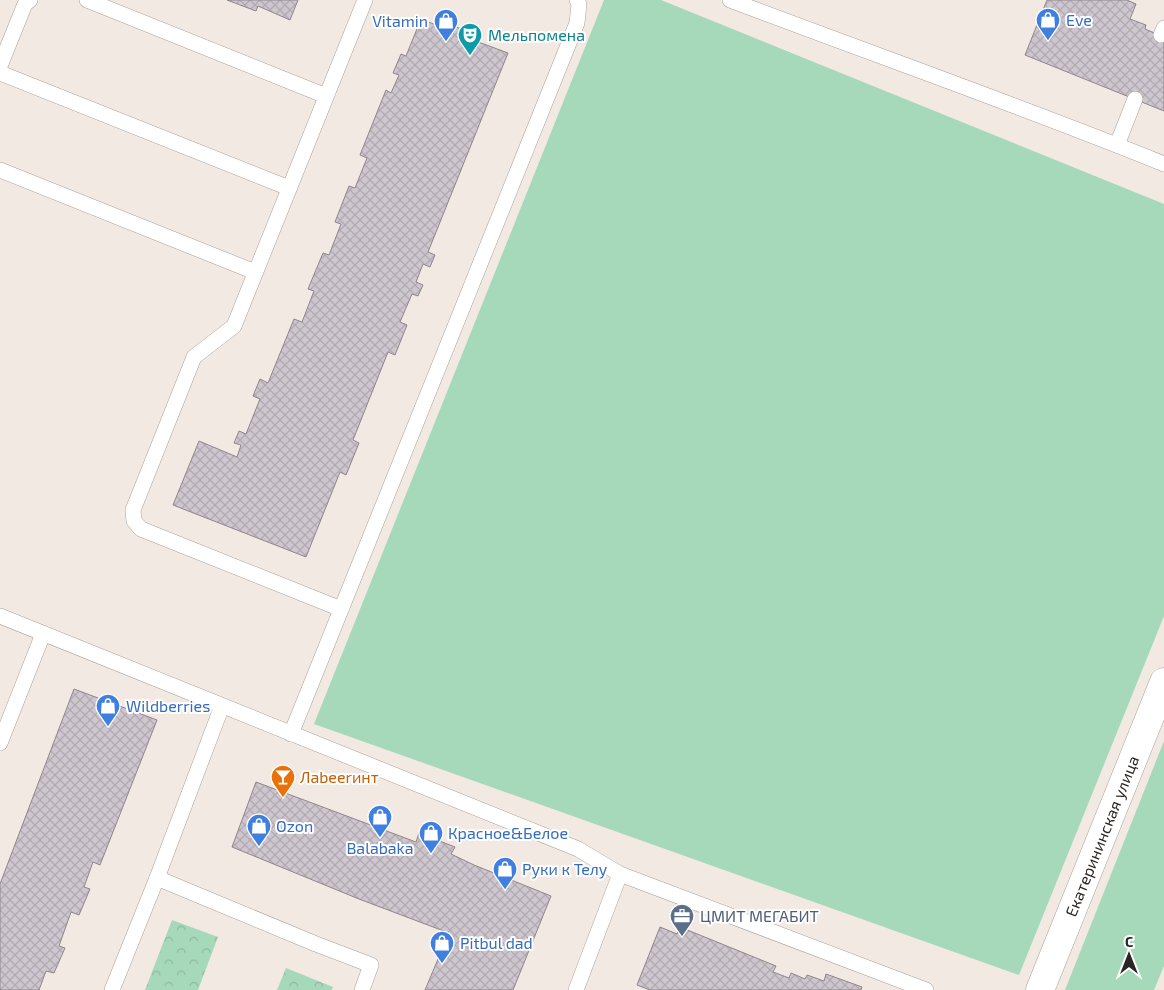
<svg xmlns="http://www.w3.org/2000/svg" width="1164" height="990" font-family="'Exo 2',sans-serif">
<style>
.grass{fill:#a6d8ba}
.park{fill:url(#park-crowns)}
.building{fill:url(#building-cross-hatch);stroke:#8d868d}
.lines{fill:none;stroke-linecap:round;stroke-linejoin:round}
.lane-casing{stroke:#aaa19b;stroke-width:16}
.street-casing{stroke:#aaa19b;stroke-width:29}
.lane{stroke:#fff;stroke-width:15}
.street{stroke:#fff;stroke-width:28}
.labels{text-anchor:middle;stroke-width:4;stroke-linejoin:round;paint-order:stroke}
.shop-label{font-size:16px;fill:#366cbe;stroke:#fff;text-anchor:start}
.culture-label{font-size:16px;fill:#0d838f;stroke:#fff;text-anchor:start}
.food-label{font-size:16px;fill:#c56008;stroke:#fff;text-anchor:start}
.street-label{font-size:16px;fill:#2a2624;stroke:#fff}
.service-label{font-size:16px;fill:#4e5e75;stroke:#fff;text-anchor:start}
</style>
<defs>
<pattern id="park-crowns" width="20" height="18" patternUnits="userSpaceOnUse" patternTransform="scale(1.25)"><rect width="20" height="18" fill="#a6d8ba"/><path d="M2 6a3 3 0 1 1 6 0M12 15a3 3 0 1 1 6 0" fill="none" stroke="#8fb9a0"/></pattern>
<pattern id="building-cross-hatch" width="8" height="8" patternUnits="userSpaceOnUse" patternTransform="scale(1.25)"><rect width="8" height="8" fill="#cec6ce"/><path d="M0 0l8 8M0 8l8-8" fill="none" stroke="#b1aab1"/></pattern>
</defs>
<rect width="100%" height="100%" fill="#f3e9e3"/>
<g class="grass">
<polygon points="604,0 661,0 1164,204 1164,616 1019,975 314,724"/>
<polygon points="1164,741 1164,966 1154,990 1065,990"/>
</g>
<g class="park">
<polygon points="172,920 218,937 198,990 145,990"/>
<polygon points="286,968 333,987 332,990 277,990"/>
</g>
<g class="building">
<polygon points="227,0 298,0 290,20 258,6 256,11"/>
<polygon points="1047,0 1127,0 1136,4 1130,19 1146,25 1145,29 1164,37 1164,111 1025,55"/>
<polygon points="421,19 446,29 448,24 467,31 465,37 508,53 428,252 435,255 430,267 423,264 416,282 423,285 418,296 412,294 400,322 407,325 395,355 388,352 353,440 359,443 346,475 340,472 306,557 173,505 199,441 237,457 241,445 234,443 239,431 246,434 260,399 253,396 260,379 268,383 294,319 302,322 314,291 308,289 323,253 329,255 341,224 335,222 349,186 355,188 367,158 360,155 386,90 391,93 399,75 393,73 401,54 406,56"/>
<polygon points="74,689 157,720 100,865 93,862 84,887 90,889 79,915 71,912 59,946 65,948 54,973 46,971 39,990 0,990 0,884"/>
<polygon points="256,782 416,842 419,833 455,847 451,854 474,865 551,896 513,990 425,990 449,933 359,899 232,847"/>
<polygon points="660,927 677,934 680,927 776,966 773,972 789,978 791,973 805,979 807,975 824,981 826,974 862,987 861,990 650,990 637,985"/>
</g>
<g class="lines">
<defs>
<g id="lane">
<polyline points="87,0 326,96"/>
<path d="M730 0C875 55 1021 106 1164 164"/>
<polyline points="1161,35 1164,28"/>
<polyline points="0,66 25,4 30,0"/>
<polyline points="0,73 289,188"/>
<polyline points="1117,145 1135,99"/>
<polyline points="0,170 255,272"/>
<polyline points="341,609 141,529 134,521 133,510 194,357 234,326 365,0"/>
<polyline points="0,616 578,849 620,874 926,990"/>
<polyline points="291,734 577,23 579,4 577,0"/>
<polyline points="0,743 43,634"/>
<polyline points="157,878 316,944 371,965 362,990"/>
<polyline points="112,990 157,878 222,706"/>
<polyline points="576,990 620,874"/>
</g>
<g id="street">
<path id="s1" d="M1040 990 1164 682"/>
</g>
</defs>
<use href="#lane" class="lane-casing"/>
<use href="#street" class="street-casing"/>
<use href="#lane" class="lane"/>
<use href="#street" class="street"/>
</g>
<defs>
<symbol id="shop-pin" viewBox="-11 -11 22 30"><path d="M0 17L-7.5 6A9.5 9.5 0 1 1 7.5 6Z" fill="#3f7fe0" stroke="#fff"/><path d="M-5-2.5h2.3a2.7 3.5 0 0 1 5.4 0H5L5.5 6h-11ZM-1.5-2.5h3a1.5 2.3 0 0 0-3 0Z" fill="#fff"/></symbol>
<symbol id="theatre-pin" viewBox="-11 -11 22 30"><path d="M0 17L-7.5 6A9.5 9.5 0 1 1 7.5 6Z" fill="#0f9aa8" stroke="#fff"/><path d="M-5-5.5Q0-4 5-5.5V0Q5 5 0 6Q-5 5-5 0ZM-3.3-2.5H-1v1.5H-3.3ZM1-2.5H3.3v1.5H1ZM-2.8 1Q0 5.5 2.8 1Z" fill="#fff"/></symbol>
<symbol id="bar-pin" viewBox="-11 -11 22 30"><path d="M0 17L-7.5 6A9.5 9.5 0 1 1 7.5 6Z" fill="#e8710a" stroke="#fff"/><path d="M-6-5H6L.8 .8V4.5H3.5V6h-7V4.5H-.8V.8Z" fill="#fff"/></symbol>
<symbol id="office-pin" viewBox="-11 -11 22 30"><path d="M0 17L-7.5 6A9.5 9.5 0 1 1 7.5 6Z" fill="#5c6f8a" stroke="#fff"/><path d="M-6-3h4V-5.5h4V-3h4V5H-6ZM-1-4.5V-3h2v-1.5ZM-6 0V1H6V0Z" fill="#fff"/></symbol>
</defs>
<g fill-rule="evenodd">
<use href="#shop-pin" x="1034" y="6" width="28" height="38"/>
<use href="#shop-pin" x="432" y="7" width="28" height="38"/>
<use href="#theatre-pin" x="456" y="21" width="28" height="38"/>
<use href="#shop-pin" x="94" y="692" width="28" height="38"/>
<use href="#bar-pin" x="269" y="763" width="28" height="38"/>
<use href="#shop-pin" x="366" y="803" width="28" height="38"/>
<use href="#shop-pin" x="245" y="812" width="28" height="38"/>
<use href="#shop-pin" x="417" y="819" width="28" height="38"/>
<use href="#shop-pin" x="491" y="855" width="28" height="38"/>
<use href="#office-pin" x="668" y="902" width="28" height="38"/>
<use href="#shop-pin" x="428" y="929" width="28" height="38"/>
</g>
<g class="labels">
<g class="shop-label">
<text x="1066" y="26">Eve</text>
<text x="428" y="27" text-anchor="end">Vitamin</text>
<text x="126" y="712">Wildberries</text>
<text x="276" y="832">Ozon</text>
<text x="448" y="839">Красное&amp;Белое</text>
<text x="380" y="854" text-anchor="middle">Balabaka</text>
<text x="522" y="875">Руки к Телу</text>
<text x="460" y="949">Pitbul dad</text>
</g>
<g class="culture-label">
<text x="488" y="41">Мельпомена</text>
</g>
<g class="food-label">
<text x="300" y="783">Лаbeerинт</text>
</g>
<g class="street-label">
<text dy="6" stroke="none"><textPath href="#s1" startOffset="166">Екатерининская улица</textPath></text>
</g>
<g class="service-label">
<text x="700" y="922">ЦМИТ МЕГАБИТ</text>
</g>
</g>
<g transform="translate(1129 955)" stroke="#ffffff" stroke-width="4" paint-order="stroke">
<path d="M0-4L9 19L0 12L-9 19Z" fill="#2a2624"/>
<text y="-8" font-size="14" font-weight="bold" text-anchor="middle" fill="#2a2624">С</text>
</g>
</svg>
